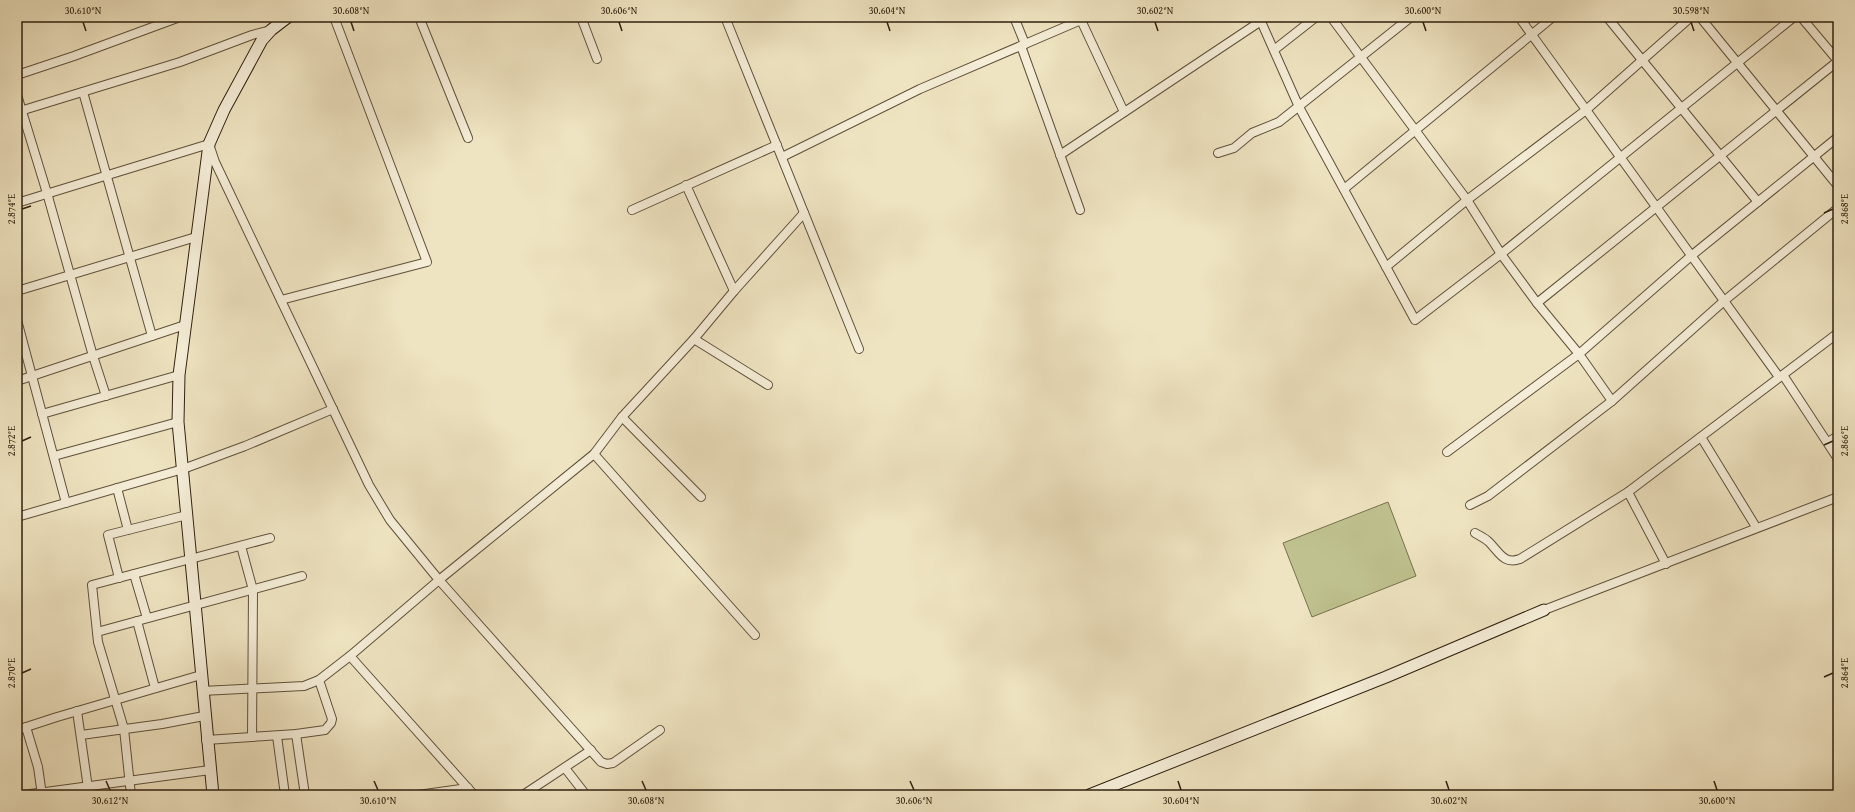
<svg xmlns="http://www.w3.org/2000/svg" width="1855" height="812" font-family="'Gentium Book Plus',serif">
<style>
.green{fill:#bfc28f;stroke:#77714e}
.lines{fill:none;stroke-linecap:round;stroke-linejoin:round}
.street-casing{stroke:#5f513b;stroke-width:10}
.secondary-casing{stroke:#2f200e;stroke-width:13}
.street{stroke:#f5edd7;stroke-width:8}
.secondary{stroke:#f5edd7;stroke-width:11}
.ticks{fill:none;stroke:#2f200e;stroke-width:1.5}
.neatline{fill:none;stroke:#2f200e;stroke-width:1.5}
.ticks-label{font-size:10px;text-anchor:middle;fill:#2f200e}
</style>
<rect width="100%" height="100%" fill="#efe4c1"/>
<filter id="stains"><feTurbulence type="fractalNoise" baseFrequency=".005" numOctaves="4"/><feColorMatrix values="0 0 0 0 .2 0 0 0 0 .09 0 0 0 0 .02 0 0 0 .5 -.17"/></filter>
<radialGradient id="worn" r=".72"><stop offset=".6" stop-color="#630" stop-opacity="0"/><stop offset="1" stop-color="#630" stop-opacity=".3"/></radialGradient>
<polygon class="green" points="1388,502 1416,576 1312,617 1283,543"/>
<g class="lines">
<defs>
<g id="street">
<polyline points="419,17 468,138"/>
<polyline points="581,17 597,59"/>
<polyline points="725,17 859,349"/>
<polyline points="1014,17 1025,44"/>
<polyline points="1259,17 1299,107 1415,320 1501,254 1794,17"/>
<polyline points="1331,17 1467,200 1501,254 1537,303 1579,354 1612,401"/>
<polyline points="1519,17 1779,377"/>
<polyline points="1607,17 1758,202"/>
<polyline points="1700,17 1838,186"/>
<polyline points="1801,17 1838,61"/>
<polyline points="1081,20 1124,112"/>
<polyline points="1021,46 1080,210"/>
<polyline points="1274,50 1316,17"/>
<polyline points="17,75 74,56 180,17"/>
<polyline points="83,92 152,336"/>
<polyline points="17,95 47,193 93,356 106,396"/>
<polyline points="17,112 180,62 252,35 271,30"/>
<polyline points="1218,153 1234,148 1252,133 1279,122 1411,17"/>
<polyline points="1060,155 1261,21"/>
<polyline points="782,157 920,89 1088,17"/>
<polyline points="686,185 734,291"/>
<polyline points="1344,189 1553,17"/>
<polyline points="17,203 209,144 215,162 369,485 390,520 439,580 601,762 607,764 613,763 660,730"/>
<polyline points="632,210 777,145"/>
<polyline points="1386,267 1467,200 1586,110 1691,17"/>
<polyline points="17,291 196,237"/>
<polyline points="281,300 427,262 334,17"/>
<polyline points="1537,303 1838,61"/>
<polyline points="17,320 66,503"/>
<polyline points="694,339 768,385"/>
<polyline points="1783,375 1838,459"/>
<polyline points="17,381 185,325"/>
<polyline points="42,414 179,375"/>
<polyline points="622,417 701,497"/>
<polyline points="1701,437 1756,527"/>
<polyline points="1828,442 1838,436"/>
<polyline points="1447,452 1579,354 1691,256 1838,137"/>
<polyline points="594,454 755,635"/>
<polyline points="54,456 178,422"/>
<polyline points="117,488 128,530"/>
<polyline points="1628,492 1666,564"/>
<polyline points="1470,505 1488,496 1612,401 1724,301 1838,208"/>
<polyline points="17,517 183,469 245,446 333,409"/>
<path d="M1475 533C1480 536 1485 538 1489 542 1499 552 1504 565 1520 559L1628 492 1838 333"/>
<polyline points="241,546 253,590 252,737"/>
<polyline points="134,574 147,618"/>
<polyline points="119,578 108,535 187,515"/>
<polyline points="1544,610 1838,497"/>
<polyline points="137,621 155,688"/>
<polyline points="97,632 302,576"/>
<polyline points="350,656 474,795"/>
<polyline points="202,691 304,686 319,680 350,656 439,580 594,454 622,417 694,339 734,291 804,213"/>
<polyline points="77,711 89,795"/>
<polyline points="26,727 38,767 42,795"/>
<polyline points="17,730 57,717 201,675"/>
<polyline points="296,734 305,795"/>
<polyline points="81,735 162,724 204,716"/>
<polyline points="277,736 285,795"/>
<polyline points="206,740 296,734 325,730 331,723 332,719 319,680"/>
<polyline points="565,768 586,795"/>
<polyline points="23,795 210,770"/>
<polyline points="131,795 124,729 98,642 92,585 270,538"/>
<polyline points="418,795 468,788"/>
<polyline points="523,795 591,750"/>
</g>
<g id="secondary">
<polyline points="213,795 178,422 179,375 209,144 224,110 262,40 271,30 288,17"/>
<polyline points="1089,795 1386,677 1544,610"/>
</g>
</defs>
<use href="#street" class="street-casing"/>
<use href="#secondary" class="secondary-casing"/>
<use href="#street" class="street"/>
<use href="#secondary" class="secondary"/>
</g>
<path class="ticks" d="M83 22 86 31M351 22 354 31M619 22 622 31M887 22 890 31M1155 22 1158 31M1423 22 1426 31M1691 22 1694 31M22 209 31 206M1824 213 1833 209M22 441 31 437M1824 445 1833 441M22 673 31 669M1824 677 1833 673M106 781 110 790M374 781 378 790M642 781 646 790M910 781 914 790M1178 781 1181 790M1446 781 1449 790M1714 781 1717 790"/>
<rect width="1855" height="812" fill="none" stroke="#efe4c1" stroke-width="44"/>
<rect x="22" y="22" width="1811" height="768" class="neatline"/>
<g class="ticks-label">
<text x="83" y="14">30.610°N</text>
<text x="351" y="14">30.608°N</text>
<text x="619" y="14">30.606°N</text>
<text x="887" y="14">30.604°N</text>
<text x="1155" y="14">30.602°N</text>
<text x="1423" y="14">30.600°N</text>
<text x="1691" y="14">30.598°N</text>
<text transform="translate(11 209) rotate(-90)" y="4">2.874°E</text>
<text transform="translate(1844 209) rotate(-90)" y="4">2.868°E</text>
<text transform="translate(11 441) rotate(-90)" y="4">2.872°E</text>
<text transform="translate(1844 441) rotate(-90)" y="4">2.866°E</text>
<text transform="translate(11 673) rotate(-90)" y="4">2.870°E</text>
<text transform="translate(1844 673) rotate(-90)" y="4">2.864°E</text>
<text x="110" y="804">30.612°N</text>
<text x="378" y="804">30.610°N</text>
<text x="646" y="804">30.608°N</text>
<text x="914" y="804">30.606°N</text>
<text x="1181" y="804">30.604°N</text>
<text x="1449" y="804">30.602°N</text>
<text x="1717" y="804">30.600°N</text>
</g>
<rect width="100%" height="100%" filter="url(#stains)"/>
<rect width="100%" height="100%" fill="url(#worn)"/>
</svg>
